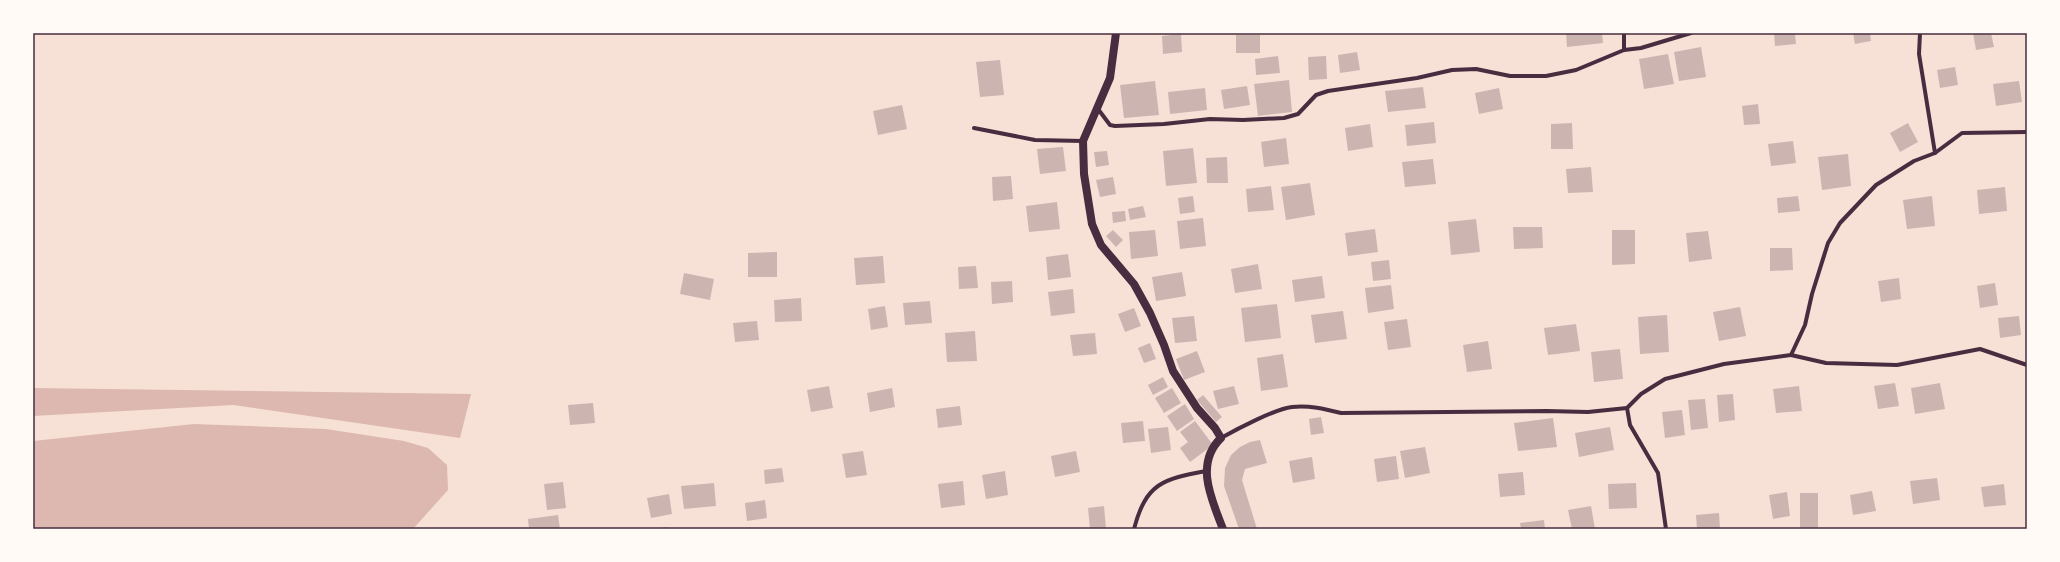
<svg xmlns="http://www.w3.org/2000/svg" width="2060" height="562" font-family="Jost,sans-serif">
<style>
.water{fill:#dcb8b0}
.building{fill:#ccb4b1}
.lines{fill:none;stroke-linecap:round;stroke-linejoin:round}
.minor{stroke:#4a2c40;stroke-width:4}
.secondary{stroke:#4a2c40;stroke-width:8}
.neatline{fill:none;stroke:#4a2c40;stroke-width:1.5}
</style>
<rect width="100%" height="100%" fill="#f7e1d7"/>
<g class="water">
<polygon points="33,388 471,394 460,438 233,405 33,416"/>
<polygon points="194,424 326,429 404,441 428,448 447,465 448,490 413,529 33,529 33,441"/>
</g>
<g class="building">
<polygon points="1566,33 1602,33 1603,43 1567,47"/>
<polygon points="1774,33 1795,33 1796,44 1775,46"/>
<polygon points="1853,33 1870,33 1871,41 1855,44"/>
<polygon points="1973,33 1991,33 1994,47 1976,50"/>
<polygon points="1181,34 1182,52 1163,54 1162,36"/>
<rect x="1236" y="35" width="24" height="18"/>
<polygon points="1701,47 1706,77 1679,81 1674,52"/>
<polygon points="1357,52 1360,70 1340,73 1338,55"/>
<polygon points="1668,54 1674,84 1644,89 1639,59"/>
<polygon points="1278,56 1280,73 1256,75 1255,59"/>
<polygon points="1326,56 1327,79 1309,80 1308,57"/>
<polygon points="1000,60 1004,95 980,97 976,62"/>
<polygon points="1955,67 1958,85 1940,88 1937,70"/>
<polygon points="1289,80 1292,112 1258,116 1254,84"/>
<polygon points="1155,81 1159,115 1124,118 1120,85"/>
<polygon points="2019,81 2022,102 1996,106 1993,84"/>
<polygon points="1247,86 1250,105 1224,109 1221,90"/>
<polygon points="1423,87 1426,108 1388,112 1385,91"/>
<polygon points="1205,88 1207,110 1170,114 1168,92"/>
<polygon points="1499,88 1503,109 1479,114 1475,93"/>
<polygon points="1758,104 1760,124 1744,125 1742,106"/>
<polygon points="902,105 907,129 878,135 873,111"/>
<polygon points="1434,122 1436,143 1407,146 1405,125"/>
<polygon points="1572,123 1573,149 1551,149 1551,124"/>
<polygon points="1908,123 1918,142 1900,152 1890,133"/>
<polygon points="1370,124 1373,147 1348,151 1345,128"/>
<polygon points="1286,138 1289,164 1264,167 1261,142"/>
<polygon points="1793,141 1796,163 1771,166 1768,144"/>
<polygon points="1063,147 1066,171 1040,174 1037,149"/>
<polygon points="1193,148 1197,183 1166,186 1163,151"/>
<polygon points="1107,151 1109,165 1096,167 1094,152"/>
<polygon points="1848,154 1851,186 1822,190 1818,157"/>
<polygon points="1227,157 1228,183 1207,183 1206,158"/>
<polygon points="1433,159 1436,184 1405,187 1402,162"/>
<polygon points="1591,167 1593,192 1568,193 1566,169"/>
<polygon points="1011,176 1013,199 993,201 992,177"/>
<polygon points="1113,177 1116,194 1100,197 1096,180"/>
<polygon points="1310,183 1315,215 1286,220 1281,187"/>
<polygon points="1271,186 1274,210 1248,212 1246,189"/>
<polygon points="2005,187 2007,211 1979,214 1977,190"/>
<polygon points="1193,196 1195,212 1180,214 1178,198"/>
<polygon points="1798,196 1800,211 1778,213 1777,198"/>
<polygon points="1932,196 1935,226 1907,229 1903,200"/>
<polygon points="1057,202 1060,229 1029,232 1026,206"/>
<polygon points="1143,206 1146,217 1130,220 1128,209"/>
<polygon points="1125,211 1126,221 1113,223 1112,212"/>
<polygon points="1203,218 1206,246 1180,249 1177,221"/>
<polygon points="1476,219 1480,252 1451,255 1448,222"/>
<polygon points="1513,227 1542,227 1543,248 1514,249"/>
<polygon points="1375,229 1378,252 1348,256 1345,233"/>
<polygon points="1113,230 1123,240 1116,247 1106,236"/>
<polygon points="1155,230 1158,256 1131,259 1129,232"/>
<polygon points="1612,230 1635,230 1635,264 1612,265"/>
<polygon points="1708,231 1712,259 1689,262 1686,233"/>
<polygon points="1770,248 1792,248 1793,270 1770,271"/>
<polygon points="777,252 777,277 748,277 748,253"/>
<polygon points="1068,254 1071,277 1048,280 1046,257"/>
<polygon points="883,256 885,283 856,285 854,258"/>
<polygon points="1389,260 1391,279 1373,281 1371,262"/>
<polygon points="1258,264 1262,289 1235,293 1231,269"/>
<polygon points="976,266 978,288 959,289 958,267"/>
<polygon points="1182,272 1186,296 1156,301 1152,277"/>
<polygon points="684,273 714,279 710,300 680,294"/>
<polygon points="1322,276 1325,298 1295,302 1292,280"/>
<polygon points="1899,278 1901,299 1881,302 1878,281"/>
<polygon points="1012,281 1013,302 992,304 991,282"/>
<polygon points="1995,283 1998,305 1980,308 1977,286"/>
<polygon points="1391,285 1394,309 1368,313 1365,288"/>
<polygon points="1073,289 1075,313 1051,316 1048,292"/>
<polygon points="801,298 802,321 775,322 774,300"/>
<polygon points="930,301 932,323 905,325 903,303"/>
<polygon points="1277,304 1281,338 1245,342 1241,308"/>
<polygon points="885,306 888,327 871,330 868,309"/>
<polygon points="1740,307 1746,336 1719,341 1713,312"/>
<polygon points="1134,308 1141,326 1125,332 1118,314"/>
<polygon points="1343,311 1347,339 1315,343 1311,315"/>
<polygon points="1667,315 1669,352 1640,354 1638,317"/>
<polygon points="1194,316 1197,341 1175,343 1172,318"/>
<polygon points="2019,316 2021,335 2000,338 1998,318"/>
<polygon points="1407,319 1411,347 1388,350 1384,322"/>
<polygon points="757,321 759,340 735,342 733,323"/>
<polygon points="1576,324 1580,351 1548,355 1544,328"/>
<polygon points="975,331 977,361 947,362 945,333"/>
<polygon points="1095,333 1097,354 1073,356 1070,335"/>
<polygon points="1488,341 1492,369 1467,372 1463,345"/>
<polygon points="1150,343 1156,359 1144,363 1138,348"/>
<polygon points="1620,349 1623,379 1594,382 1591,352"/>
<polygon points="1197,351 1205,372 1184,380 1176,359"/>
<polygon points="1283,354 1288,387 1261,391 1257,358"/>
<polygon points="1163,377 1168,387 1153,395 1148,385"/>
<polygon points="1895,383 1899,406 1878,409 1874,386"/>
<polygon points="1940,383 1945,409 1915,414 1911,388"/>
<polygon points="829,386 833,408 811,412 807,390"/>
<polygon points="1234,386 1239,404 1218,409 1213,391"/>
<polygon points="1799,386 1802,411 1776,413 1773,389"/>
<polygon points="892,388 895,407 870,412 867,393"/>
<polygon points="1172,388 1181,403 1164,413 1155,398"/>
<polygon points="1733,394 1735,420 1719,422 1717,395"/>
<polygon points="1203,395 1222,417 1216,422 1197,400"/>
<polygon points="1705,399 1708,428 1691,430 1688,400"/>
<polygon points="593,403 595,423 570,425 568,405"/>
<polygon points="1185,404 1194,419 1177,431 1167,416"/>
<polygon points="960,406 962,425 938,428 936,409"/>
<polygon points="1682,410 1685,435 1665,438 1662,412"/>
<polygon points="1321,417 1324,433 1311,435 1309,419"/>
<polygon points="1553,418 1557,447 1518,451 1514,423"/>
<polygon points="1143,421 1145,441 1123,443 1121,423"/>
<polygon points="1195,421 1213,445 1190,462 1180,448 1188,442 1180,432"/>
<polygon points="1168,427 1171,450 1151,453 1148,429"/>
<polygon points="1610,427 1614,450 1579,457 1575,433"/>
<polygon points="1260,440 1267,463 1245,469 1242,480 1257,529 1239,529 1224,486 1225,468 1231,455 1240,447 1250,442"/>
<polygon points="1425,447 1430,473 1405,478 1400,451"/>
<polygon points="863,451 867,475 846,478 842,454"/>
<polygon points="1076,451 1080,472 1055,477 1051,456"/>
<polygon points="1396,456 1399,479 1377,482 1374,459"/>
<polygon points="1312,457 1315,479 1293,483 1289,461"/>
<polygon points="782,468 784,482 765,484 764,470"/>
<polygon points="1005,471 1008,495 986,499 982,475"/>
<polygon points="1523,472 1525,495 1500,497 1498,474"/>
<polygon points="1937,478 1940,500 1913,504 1910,481"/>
<polygon points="963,481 965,505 941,508 938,484"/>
<polygon points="563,482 566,508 547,510 544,484"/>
<polygon points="714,483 716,506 684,509 681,486"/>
<polygon points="1636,483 1637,508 1609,509 1608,484"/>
<polygon points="2004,484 2006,505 1984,507 1981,487"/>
<polygon points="1872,491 1876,511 1853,515 1850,495"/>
<polygon points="1787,492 1790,516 1773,519 1769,495"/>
<rect x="1800" y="493" width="18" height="36"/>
<polygon points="669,494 672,514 651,518 647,498"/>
<polygon points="765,500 767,518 747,521 745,503"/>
<polygon points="1104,506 1106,529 1090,529 1088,508"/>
<polygon points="1591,506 1595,529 1572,529 1568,510"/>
<polygon points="1719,513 1720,529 1697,529 1696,515"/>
<polygon points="558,515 560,529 529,529 528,519"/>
<polygon points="1544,520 1545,529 1521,529 1520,523"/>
<polygon points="668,527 669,529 659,529 659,528"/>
</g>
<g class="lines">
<g class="minor">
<polyline points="1920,33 1919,54 1935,153"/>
<polyline points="1624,50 1641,48 1691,33"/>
<polyline points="1098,109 1110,125 1115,126 1164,124 1210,119 1243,120 1284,118 1298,114 1316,95 1328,91 1417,78 1452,70 1476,69 1510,76 1546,76 1576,70 1624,50 1624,33"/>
<polyline points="974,128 1035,140 1083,141"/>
<polyline points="1791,355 1826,363 1897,365 1980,349 2027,365"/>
<polyline points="1627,408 1630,425 1658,473 1666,529"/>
<path d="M1221 438C1237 429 1275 409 1292 407 1309 405 1325 409 1341 413L1546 411 1588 412 1627 408 1641 394 1665 379 1724 364 1791 355 1805 325 1812 294 1828 243 1840 223 1876 185 1914 161 1935 153 1962 133 2027 132"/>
<path d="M1134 529C1146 483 1163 479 1206 471"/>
</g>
<path class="secondary" d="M1116 33 1110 78 1083 141 1084 174 1092 224 1101 245 1134 284 1150 313 1164 345 1173 371 1197 408 1215 428 1221 438C1194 464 1212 500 1223 529"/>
</g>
<rect width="2060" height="562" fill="none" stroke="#fffaf5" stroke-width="68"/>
<rect x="34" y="34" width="1992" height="494" class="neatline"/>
</svg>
